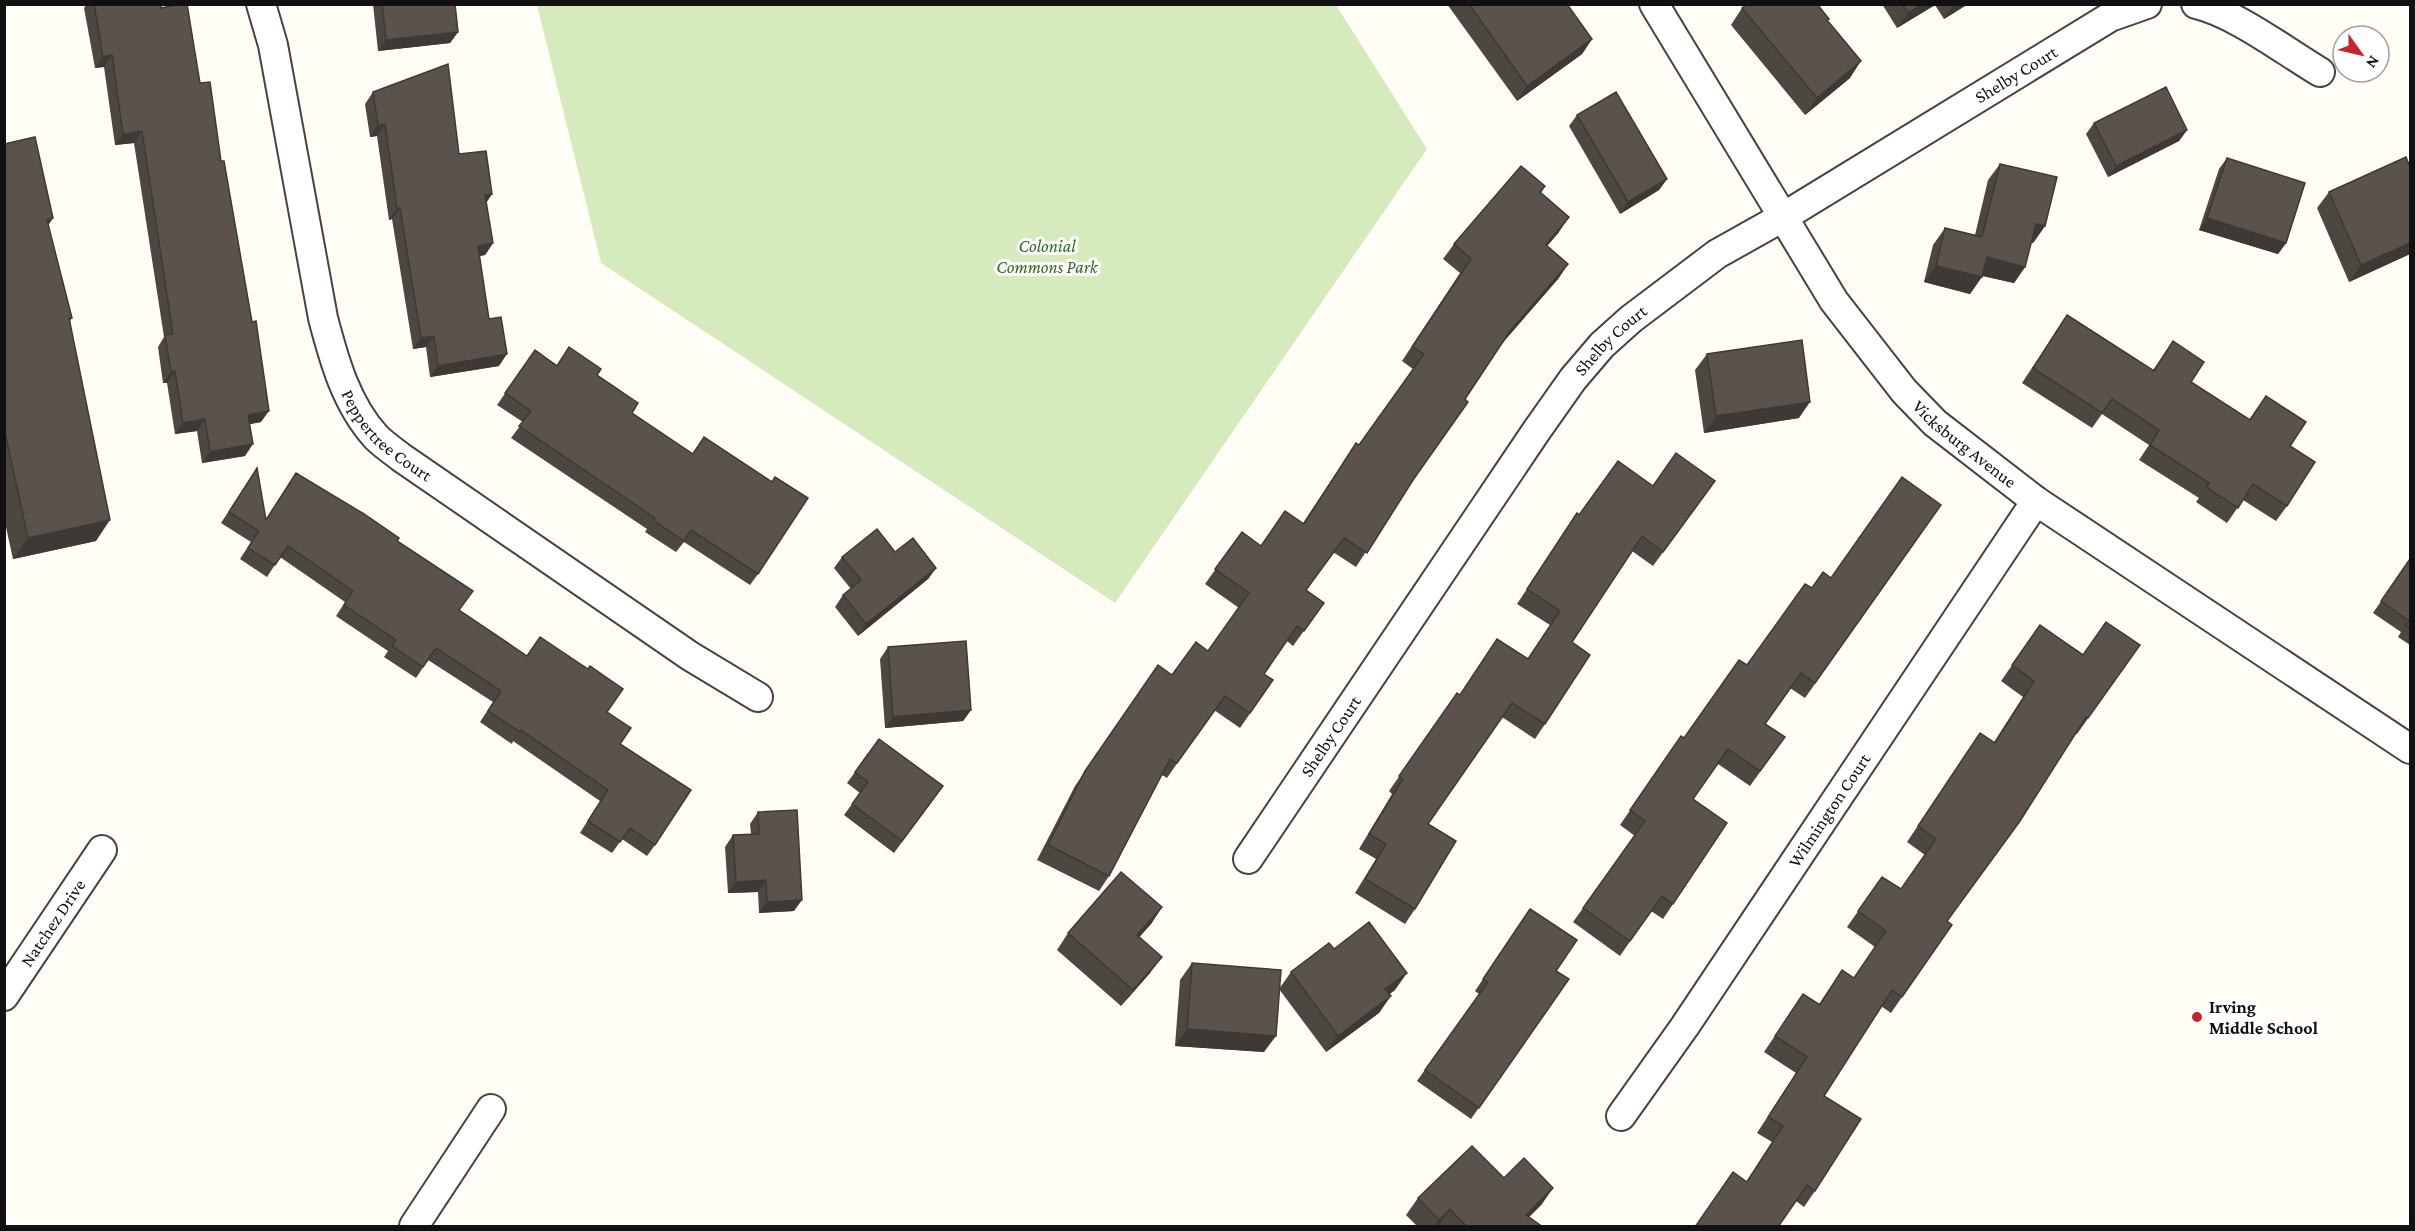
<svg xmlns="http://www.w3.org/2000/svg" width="2415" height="1231" font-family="'Crimson Pro',serif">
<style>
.green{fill:#d5ebbd}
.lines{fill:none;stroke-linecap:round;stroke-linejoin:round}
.minor-casing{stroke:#444;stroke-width:32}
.minor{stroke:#fff;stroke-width:28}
.wall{fill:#4d4742}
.shaded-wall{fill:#3f3936}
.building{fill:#5a524d;stroke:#3f3936;stroke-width:1.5}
.poi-dot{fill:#c4262e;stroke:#fff;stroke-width:2}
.labels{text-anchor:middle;stroke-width:6;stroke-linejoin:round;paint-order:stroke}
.street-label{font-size:18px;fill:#111;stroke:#fff}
.park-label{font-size:18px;font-style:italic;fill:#2f6b1f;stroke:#fff}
.poi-label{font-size:18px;font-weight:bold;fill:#111;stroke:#fff;text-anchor:start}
</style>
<rect width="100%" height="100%" fill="#fffdf5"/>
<polygon class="green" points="537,5 1336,5 1427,149 1115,603 601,263"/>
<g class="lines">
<defs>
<g id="minor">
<path id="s1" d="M261 4 273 45 323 318C334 360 346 404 376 437 384 445 393 451 402 458L690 656 758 697"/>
<path id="s2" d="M1654 4 1834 301 1904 391 1935 423 2036 501 2410 749"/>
<path d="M2196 4C2237 14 2283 50 2320 72"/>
<path id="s3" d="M1248 859 1537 430 1573 379 1602 345 1631 319 1717 254 1783 217 2110 17 2147 4"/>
<path id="s4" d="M4 996 102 850"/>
<path id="s5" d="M1621 1116 1685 1026 2036 501"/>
<polyline points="414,1226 491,1109"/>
</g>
</defs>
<use href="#minor" class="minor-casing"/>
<use href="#minor" class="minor"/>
</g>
<g class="wall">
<polygon points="87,4 161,4 161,8 200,83 221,161 261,422 250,424 245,456 202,463 197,431 175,434 167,383 163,383 158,347 164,337 134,143 115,145 104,67 95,68 84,8"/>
<polygon points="373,4 455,4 458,32 450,43 378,51"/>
<polygon points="1447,4 1567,4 1592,39 1582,54 1517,101"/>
<polygon points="1882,4 1968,4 1944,19 1935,5 1897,28"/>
<polygon points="1742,8 1829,19 1827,20 1850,78 1805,115 1731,25"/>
<polygon points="373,92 459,154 492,194 486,203 493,243 485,255 479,256 489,319 499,366 430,377 426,347 413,349 392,219 389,220 377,136 370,137 365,104"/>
<polygon points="1577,115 1667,179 1659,190 1620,214 1569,126"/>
<polygon points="2094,123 2187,130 2179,141 2108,177 2086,134"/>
<polygon points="4,144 53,218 48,225 72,318 70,321 96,541 13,559 4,518"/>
<polygon points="2227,158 2286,243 2278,254 2199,230 2219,169"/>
<polygon points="2000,164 2045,226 2033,243 2031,242 2025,267 2014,283 1982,276 1970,294 1924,282 1933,245 1945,228 1975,235 1988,180"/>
<polygon points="1545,186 1541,193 1559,232 1547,246 1568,264 1558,279 1502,343 1356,567 1333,552 1306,590 1324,603 1293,646 1287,641 1264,674 1273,680 1240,728 1214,710 1167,778 1162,775 1109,876 1099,891 1037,860 1075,786 1158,665 1172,675 1208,651 1239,608 1205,584 1242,532 1261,546 1303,523 1356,443 1359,445 1413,369 1402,361 1460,273 1443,259 1454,244"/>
<polygon points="2329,192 2410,254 2349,282 2317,208"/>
<polygon points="2067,315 2153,370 2173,341 2191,382 2249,420 2266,396 2290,446 2287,506 2276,521 2243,500 2227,523 2196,502 2199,498 2139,460 2149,445 2102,414 2092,428 2022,383"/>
<polygon points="535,350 557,365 597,375 632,413 692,454 704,437 758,574 750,585 684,542 676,552 645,532 647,529 511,438 523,422 497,405"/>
<polygon points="1707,354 1799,418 1704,433 1695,370"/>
<polygon points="257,468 266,519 296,473 397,541 459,610 607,712 620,744 655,845 647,856 622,839 612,853 580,833 600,801 513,741 512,744 480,722 493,702 428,660 416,678 384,657 388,651 336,616 345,602 280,557 267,577 240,559 251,542 221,523"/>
<polygon points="1715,481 1653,566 1632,551 1572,642 1545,724 1535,739 1502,717 1428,824 1415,909 1405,924 1355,893 1376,859 1359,849 1392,794 1389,791 1457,693 1460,695 1497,639 1528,659 1550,625 1517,604 1577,513 1579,515 1653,486"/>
<polygon points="1941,505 1805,698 1790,688 1765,724 1785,737 1750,786 1718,764 1693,799 1673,904 1663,919 1651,911 1620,956 1573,922 1635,836 1620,825 1681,736 1684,738 1812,588 1831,578"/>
<polygon points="895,552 936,568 928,579 858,636 835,607 843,595 851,589 834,568 842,557"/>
<polygon points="2410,559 2410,645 2398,637 2401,632 2373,613"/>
<polygon points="2040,625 2083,654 2140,645 2077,734 2076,734 1947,922 1902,997 1891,1013 1881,1006 1824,1096 1815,1191 1804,1207 1796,1201 1746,1182 1772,1142 1757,1133 1796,1073 1764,1052 1803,994 1819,1004 1842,970 1854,978 1875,947 1847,927 1882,877 1901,889 1925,855 1907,842 1980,733 1994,742 2023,697 2001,681"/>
<polygon points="888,647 971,710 963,721 885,728 880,659"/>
<polygon points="879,739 943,786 894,853 844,815 860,793 847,783"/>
<polygon points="758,812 794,911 759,913 758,892 728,893 725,847 733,835 751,834 750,824"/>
<polygon points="1162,907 1151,924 1139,937 1150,973 1121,1006 1057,950 1068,933"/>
<polygon points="1530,909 1556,971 1569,979 1471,1119 1417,1081 1479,994 1475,991"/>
<polygon points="1334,949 1395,990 1389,994 1379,1013 1326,1052 1279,989 1264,1052 1175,1046 1180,980 1192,963 1279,989 1291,972"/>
<polygon points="1504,1178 1542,1204 1529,1217 1543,1227 1418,1227 1406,1215 1418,1198"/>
</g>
<g class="shaded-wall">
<polygon points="1922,4 1935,5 1897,28 1908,13"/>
<polygon points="1954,4 1968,4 1944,19"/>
<polygon points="458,32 450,43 378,51 386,40"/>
<polygon points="1592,39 1582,54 1517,101 1527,86"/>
<polygon points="112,55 104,67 95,68 103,57"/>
<polygon points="1861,61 1850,78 1805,115 1817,98"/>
<polygon points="385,124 377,136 370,137 378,125"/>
<polygon points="2187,130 2179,141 2108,177 2116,166"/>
<polygon points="142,131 134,143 115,145 123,134"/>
<polygon points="1667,179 1659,190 1620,214 1628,202"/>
<polygon points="492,194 484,206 485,195"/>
<polygon points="397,208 400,208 392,219 389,220"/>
<polygon points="1569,217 1559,232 1535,260 1546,245"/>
<polygon points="53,218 39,239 47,220"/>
<polygon points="2207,218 2286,243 2278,254 2199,230"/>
<polygon points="2036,224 2045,226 2033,243 2024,240"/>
<polygon points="493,243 485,255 470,258 478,246"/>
<polygon points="2410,243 2410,254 2349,282 2361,265"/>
<polygon points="1987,257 2025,267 2014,283 1975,274"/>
<polygon points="1568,264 1558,279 1500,346 1510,331"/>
<polygon points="1936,266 1982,277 1970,294 1924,282"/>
<polygon points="434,336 426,347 413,349 421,338"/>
<polygon points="507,354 499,366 430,377 438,366"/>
<polygon points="175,371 167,383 163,383 171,372"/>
<polygon points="1810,402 1799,418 1704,433 1716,416"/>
<polygon points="269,411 261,422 240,426 248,415"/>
<polygon points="205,419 197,431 175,434 183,423"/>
<polygon points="253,444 245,456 202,463 210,452"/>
<polygon points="110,520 96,541 13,559 28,538"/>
<polygon points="936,568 928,579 858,636 866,624"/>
<polygon points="971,710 963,721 885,728 893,717"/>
<polygon points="766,880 758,892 728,893 736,882"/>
<polygon points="802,900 794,911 759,913 767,902"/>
<polygon points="1162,907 1151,924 1126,952 1137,935"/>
<polygon points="1162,957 1150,973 1121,1006 1133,990"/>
<polygon points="1407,973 1395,990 1374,1006 1385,989"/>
<polygon points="1391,996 1379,1013 1326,1052 1338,1036"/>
<polygon points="1187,1029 1276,1036 1264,1052 1175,1046"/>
<polygon points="1553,1188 1542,1204 1519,1227 1526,1215"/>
<polygon points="1450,1209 1438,1227 1435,1227 1439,1220"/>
</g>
<g class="building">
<polygon points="94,4 161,4 161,8 181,4 187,4 200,83 210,82 221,161 224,161 252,322 256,321 269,411 248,415 253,444 210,452 205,419 183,423 175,371 171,372 165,335 173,334 142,131 123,134 112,55 103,57"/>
<polygon points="382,4 455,4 458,32 386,40"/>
<polygon points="1469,4 1567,4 1592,39 1527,86"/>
<polygon points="1747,4 1817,4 1829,19 1827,20 1861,61 1817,98 1742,8"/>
<polygon points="1902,4 1922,4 1908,13"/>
<polygon points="448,64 459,154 486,151 492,194 485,195 493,243 478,246 489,319 501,317 507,354 438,366 434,336 421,338 400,208 397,208 385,124 378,125 373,92"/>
<polygon points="2166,87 2187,130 2116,166 2094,123"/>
<polygon points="1616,92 1667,179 1628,202 1577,115"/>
<polygon points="35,137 53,218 47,220 72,318 69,318 110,520 28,538 4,428 4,144"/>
<polygon points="2406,157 2410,167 2410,243 2361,265 2329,192"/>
<polygon points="2227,158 2305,183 2286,243 2207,218"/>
<polygon points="2000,164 2057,177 2045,226 2036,224 2025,267 1987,257 1982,277 1936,266 1945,228 1982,237"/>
<polygon points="1521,166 1545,186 1540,192 1569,217 1546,245 1568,264 1510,331 1465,399 1468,402 1413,480 1367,553 1344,538 1306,590 1324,603 1304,631 1297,626 1264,674 1273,680 1250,713 1225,696 1177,763 1170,759 1109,876 1048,845 1085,771 1158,665 1172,675 1196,642 1208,651 1249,593 1215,569 1242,532 1261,546 1285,511 1304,524 1356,443 1359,445 1424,354 1412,347 1471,259 1454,244"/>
<polygon points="2067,315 2154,371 2173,341 2204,362 2191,382 2250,420 2266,396 2306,422 2290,446 2315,462 2287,506 2253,484 2238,508 2206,487 2209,483 2150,445 2159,430 2112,399 2102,413 2033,368"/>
<polygon points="1802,340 1810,402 1716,416 1707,354"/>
<polygon points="569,347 601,369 597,375 638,403 632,413 693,454 704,437 772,482 775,477 808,498 758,574 691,530 684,541 653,520 655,518 519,426 531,411 505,393 535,350 557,366"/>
<polygon points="1676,453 1715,481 1663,552 1642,536 1572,642 1590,655 1545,724 1512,703 1428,824 1456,841 1415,909 1365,879 1386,844 1369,834 1403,779 1399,776 1457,693 1460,695 1497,639 1528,659 1560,611 1527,589 1577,513 1579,515 1618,461 1653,486"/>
<polygon points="257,468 266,520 296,473 364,514 399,538 397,541 473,591 459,610 527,656 540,637 588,669 590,666 623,689 607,712 631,728 620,744 691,790 655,845 630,828 620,842 588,821 608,790 521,730 520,732 488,711 501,691 436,648 423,667 392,646 396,640 344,605 353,591 288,546 275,565 248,548 259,531 229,512"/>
<polygon points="1902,477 1941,505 1815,683 1801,673 1765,724 1785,737 1760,771 1728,749 1693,799 1727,823 1673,904 1662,896 1630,941 1583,908 1645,821 1630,810 1681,736 1684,738 1739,660 1747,665 1805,584 1812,588 1823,572 1831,578"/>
<polygon points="877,529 895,552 913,538 936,568 866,624 843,595 861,580 842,557"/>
<polygon points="2410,559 2410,628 2406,625 2409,621 2381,601"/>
<polygon points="2106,622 2140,645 2088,718 2086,717 2020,821 1947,921 1952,925 1902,997 1892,990 1824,1096 1861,1119 1815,1191 1807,1185 1778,1227 1695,1227 1733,1172 1747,1182 1783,1126 1768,1117 1807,1057 1775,1036 1803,994 1820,1005 1842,970 1854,978 1886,931 1858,911 1882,877 1901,889 1936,839 1918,826 1980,733 1995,743 2034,681 2012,665 2040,625 2083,655"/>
<polygon points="966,641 971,710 893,717 888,647"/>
<polygon points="879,739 943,786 902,841 852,804 868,782 855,772"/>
<polygon points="797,810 802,900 767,902 766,880 736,882 733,835 759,834 758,812"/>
<polygon points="1121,872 1162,907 1137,935 1162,957 1133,990 1068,933"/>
<polygon points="1530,909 1577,940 1556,971 1569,979 1479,1108 1425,1070 1488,982 1483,979"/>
<polygon points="1369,922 1407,973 1385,989 1391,996 1338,1036 1291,972 1329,943 1334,949"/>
<polygon points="1192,963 1281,970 1276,1036 1187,1029"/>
<polygon points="1472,1146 1504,1178 1524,1158 1553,1188 1526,1215 1543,1227 1467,1227 1450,1209 1439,1220 1418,1198"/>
</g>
<circle class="poi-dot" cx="2197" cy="1017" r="6"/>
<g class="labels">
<g class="street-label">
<text dy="6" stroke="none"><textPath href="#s3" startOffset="1120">Shelby Court</textPath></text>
<text dy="6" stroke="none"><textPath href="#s3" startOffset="634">Shelby Court</textPath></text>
<text dy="6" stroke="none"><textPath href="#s1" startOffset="458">Peppertree Court</textPath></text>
<text dy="6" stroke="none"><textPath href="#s2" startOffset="542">Vicksburg Avenue</textPath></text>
<text dy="6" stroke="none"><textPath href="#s3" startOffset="148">Shelby Court</textPath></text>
<text dy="6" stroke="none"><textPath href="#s5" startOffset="370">Wilmington Court</textPath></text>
<text dy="6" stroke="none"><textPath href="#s4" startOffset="88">Natchez Drive</textPath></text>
</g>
<g class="park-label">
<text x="1047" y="252">Colonial<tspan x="1047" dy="21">Commons Park</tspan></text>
</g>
<g class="poi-label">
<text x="2209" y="1013">Irving<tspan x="2209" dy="21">Middle School</tspan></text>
</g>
</g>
<rect width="2415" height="1231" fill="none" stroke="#111111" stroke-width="12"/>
<g transform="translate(2361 54) rotate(124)"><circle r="28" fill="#ffffff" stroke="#a0a0a0" stroke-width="1.5"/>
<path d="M0-4.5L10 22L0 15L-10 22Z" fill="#c4262e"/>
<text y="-9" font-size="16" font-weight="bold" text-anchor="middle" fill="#111111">N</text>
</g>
</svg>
